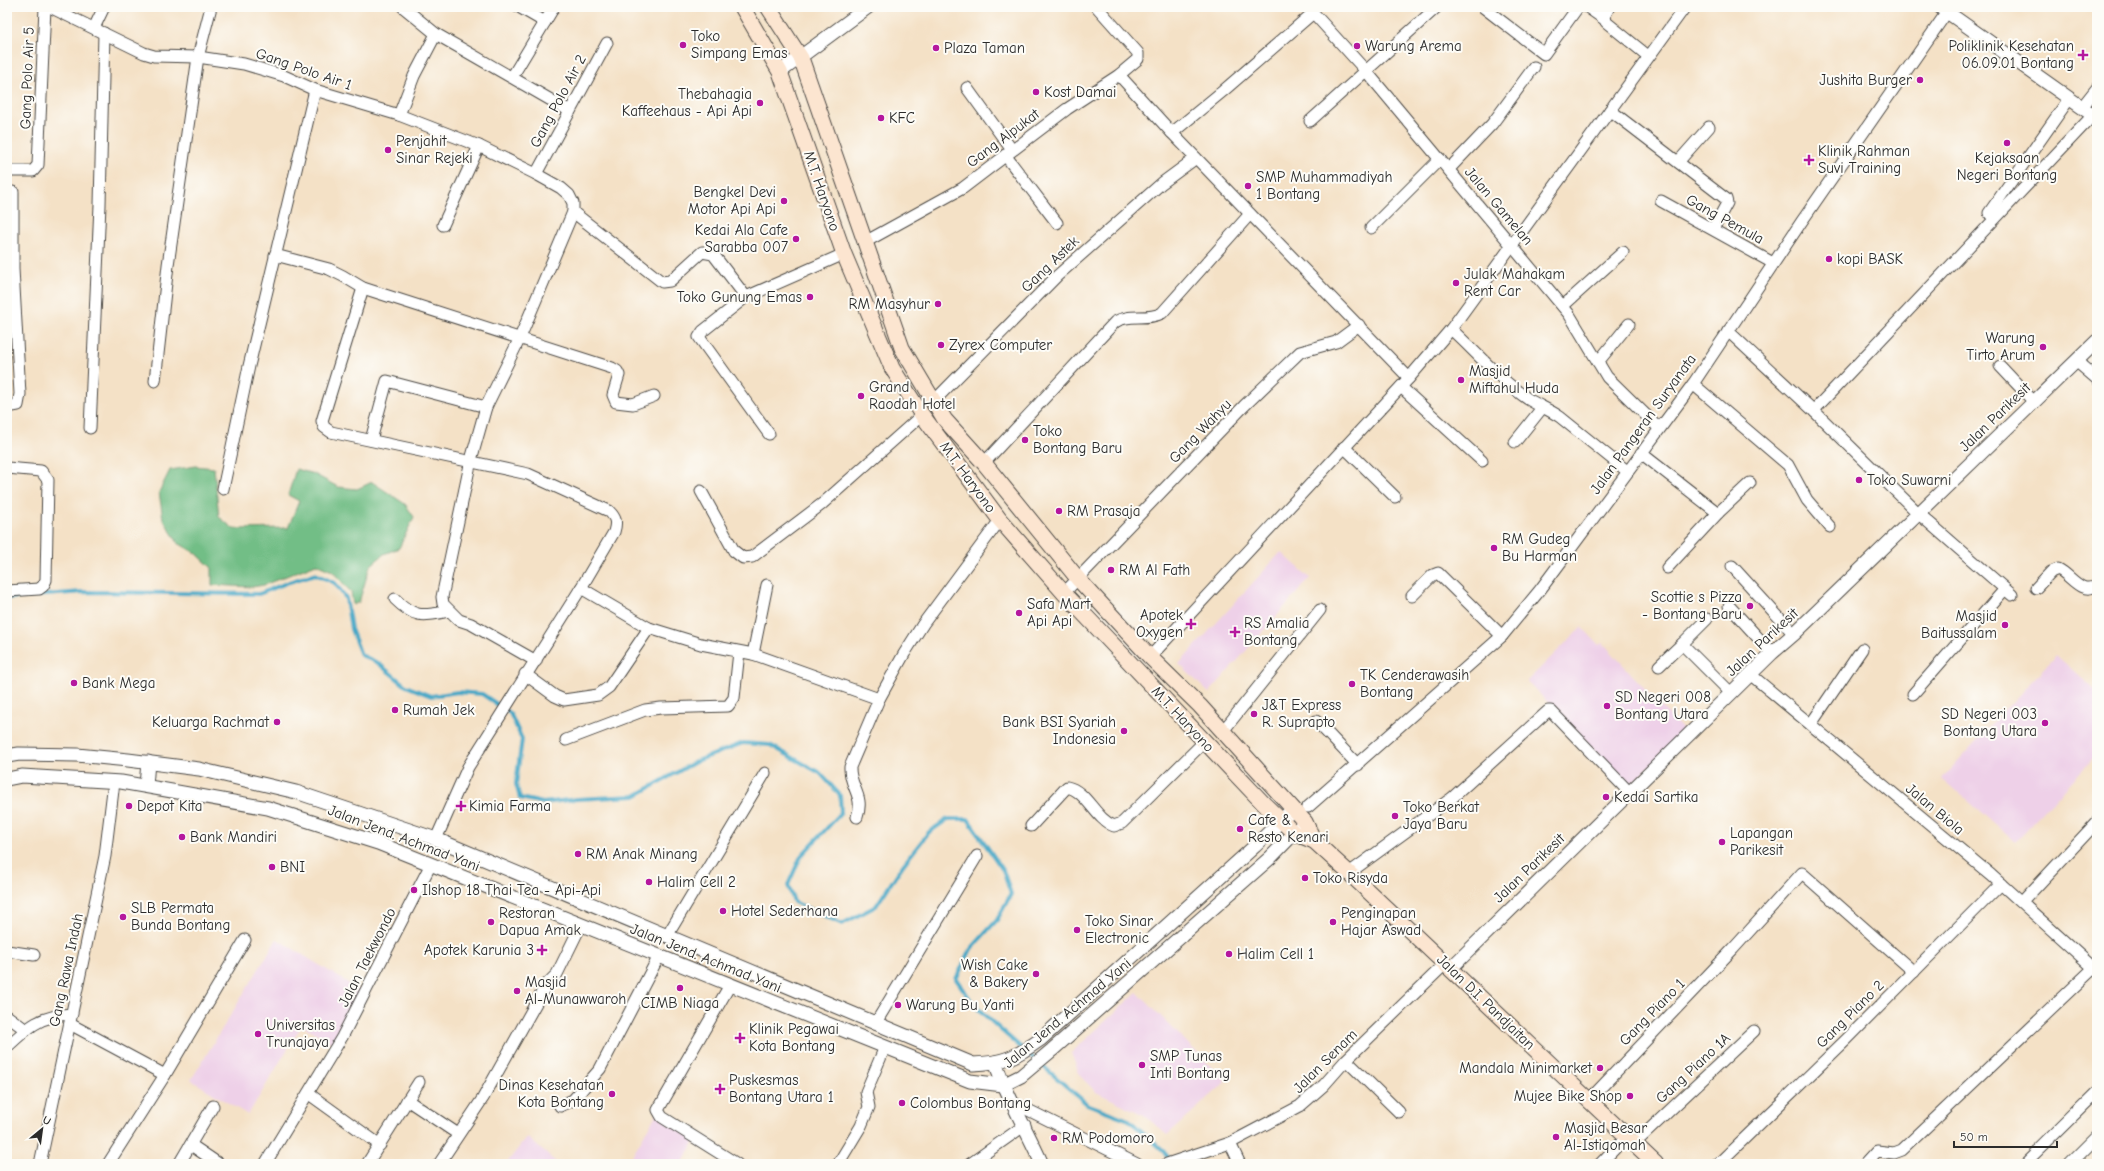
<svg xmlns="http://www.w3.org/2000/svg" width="2104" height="1171" font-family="'Comic Neue',sans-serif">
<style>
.built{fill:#eed0e8}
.forest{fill:#72be86;stroke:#4e7458}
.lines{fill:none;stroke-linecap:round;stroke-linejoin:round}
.stream{stroke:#46a7c6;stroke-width:4}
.minor-casing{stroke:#494642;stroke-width:13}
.tertiary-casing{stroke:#494642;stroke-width:15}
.secondary-casing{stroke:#494642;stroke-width:17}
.minor{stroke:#fff;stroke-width:11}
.tertiary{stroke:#fff;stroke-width:13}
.secondary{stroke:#fce5d0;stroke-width:15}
.poi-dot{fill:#b5179e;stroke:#fdfcf7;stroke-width:1.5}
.labels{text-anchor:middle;stroke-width:4;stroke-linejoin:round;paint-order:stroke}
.poi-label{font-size:15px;fill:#2b2b2b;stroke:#fdfcf7;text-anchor:start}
.street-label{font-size:15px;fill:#2b2b2b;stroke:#fdfcf7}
</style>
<rect width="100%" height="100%" fill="#fdfcf7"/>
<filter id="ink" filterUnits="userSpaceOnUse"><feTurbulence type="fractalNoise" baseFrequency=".025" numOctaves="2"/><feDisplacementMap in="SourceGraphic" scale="8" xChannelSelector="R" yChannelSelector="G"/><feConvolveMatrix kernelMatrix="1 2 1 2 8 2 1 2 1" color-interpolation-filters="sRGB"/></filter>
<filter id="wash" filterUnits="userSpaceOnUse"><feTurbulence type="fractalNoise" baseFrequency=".012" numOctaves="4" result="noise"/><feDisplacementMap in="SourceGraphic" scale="16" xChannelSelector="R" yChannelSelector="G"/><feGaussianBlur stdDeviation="0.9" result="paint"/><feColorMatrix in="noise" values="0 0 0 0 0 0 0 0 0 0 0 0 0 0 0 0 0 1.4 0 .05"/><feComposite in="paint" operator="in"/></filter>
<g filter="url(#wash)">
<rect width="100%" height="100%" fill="#f4e1c6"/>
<g class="built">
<polygon points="1281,552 1310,578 1209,693 1179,664"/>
<polygon points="1582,627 1599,645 1603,643 1685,732 1626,789 1597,753 1527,681"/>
<polygon points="2056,655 2097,692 2097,754 2015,842 1942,778"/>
<polygon points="277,939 363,992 332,1043 302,1025 248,1115 191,1080"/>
<polygon points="1137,992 1226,1082 1167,1135 1144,1115 1096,1092 1080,1076 1071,1053"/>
<polygon points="657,1113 698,1136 682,1164 627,1164"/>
<polygon points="527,1137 558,1164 506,1164"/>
</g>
<polygon class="forest" points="196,466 214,468 219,517 234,529 288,528 299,501 288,495 296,469 314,474 338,487 357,489 372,482 405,504 414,517 399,548 384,554 370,566 359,602 353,605 351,592 332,571 316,564 264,585 252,587 212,585 212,568 197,554 178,543 163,519 159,492 170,470"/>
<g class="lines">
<polyline class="stream" points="7,598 83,592 259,594 289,582 315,574 335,583 346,598 351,629 361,655 378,663 406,686 431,696 458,692 482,694 510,713 522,739 516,784 520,798 543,803 577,799 635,796 697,761 743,743 770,745 820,773 840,795 841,813 801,856 788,885 794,902 842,924 876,906 903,865 929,832 948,819 968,819 1003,870 1011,894 997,920 971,949 956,979 975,1006 1002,1031 1087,1104 1129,1120 1164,1151 1170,1161"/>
</g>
</g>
<g filter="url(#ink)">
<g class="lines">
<defs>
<g id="minor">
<polyline points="50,7 144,53 154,56 198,57 244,64 284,76 315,90 399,115 479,146 536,174 561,188 569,195 573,203 573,212 519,340 486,407 471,460 442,597 443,604 459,620 471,624 536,661"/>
<polyline points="403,7 436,34 570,111"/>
<polyline points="519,7 545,22"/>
<polyline points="1308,7 1366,71 1569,314 1607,377 1659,428"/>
<polyline points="1483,7 1544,54 1578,7"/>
<polyline points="1587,7 1604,19"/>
<polyline points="1609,7 1605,15 1606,22 1648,56"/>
<polyline points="94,28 104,7"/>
<polyline points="1119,75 1172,133 1409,378"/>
<polyline points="512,77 554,7"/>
<polyline points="967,88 1012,150"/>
<polyline points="2082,107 2097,88"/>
<polyline points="1610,110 1726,199 1727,203 1713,229"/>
<polyline points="399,115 414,76 436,34"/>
<polyline points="1310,121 1437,7"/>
<polyline points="1172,133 1223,91 1313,13"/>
<polyline points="1005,155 1057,223"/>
<polyline points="1678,162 1709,127"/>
<polyline points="1449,169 1492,124 1534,67"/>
<polyline points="7,171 33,171 38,165 45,7"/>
<polyline points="536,174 607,43"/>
<polyline points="1661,201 1773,263"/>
<polyline points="573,212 662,282 670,281 702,252 713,254 746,297 844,254"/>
<polyline points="1989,213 2069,99"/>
<polyline points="443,225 479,146"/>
<polyline points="1371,228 1440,159"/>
<polyline points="865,242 963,188 1067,109 1119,75 1138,59 1138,53 1097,7"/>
<polyline points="275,255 329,269 343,276 363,288 612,368 617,371 619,375 613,395 616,402 633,404 654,396"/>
<path d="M363 288 322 421 324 427 331 432 528 474 609 511C616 518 617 522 614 532L581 588 468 767 436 839"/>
<polyline points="746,297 703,331 699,337 769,434"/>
<polyline points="1563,306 1623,252"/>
<path d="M1451 329C1476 352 1500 380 1528 399 1539 406 1550 410 1560 417L1627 471"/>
<polyline points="1728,331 1815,412"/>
<polyline points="2076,361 2097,379"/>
<polyline points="1598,362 1629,324"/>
<polyline points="2000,366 2034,402"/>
<polyline points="155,381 168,265 198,57 211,7"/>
<polyline points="1693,384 1788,465 1807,500 1830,527"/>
<polyline points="1401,387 1482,461"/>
<polyline points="934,401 1057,276 1162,183 1196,158"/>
<polyline points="7,407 18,405 20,394 13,269 13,192"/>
<polyline points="90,428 100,205 104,33"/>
<polyline points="371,440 387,381 486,407"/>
<polyline points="1515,442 1542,408"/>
<polyline points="1344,447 1395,497"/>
<polyline points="1641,453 1718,513"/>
<path d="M984 463 1115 322C1129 313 1147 321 1162 313L1250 214"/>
<polyline points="7,468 41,471 48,480 46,580 43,586 39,589 7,591"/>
<polyline points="223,489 249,366 315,90"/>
<polyline points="701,491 734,551 743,558 752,557 822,504 922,415"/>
<polyline points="1732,566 1794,634"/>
<polyline points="1667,568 1718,513 1750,483"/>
<polyline points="581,588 649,628 701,644 753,654 879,699"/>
<path d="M2036 588 2051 572 2058 569C2071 575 2081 596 2097 585"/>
<polyline points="1064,593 1244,406 1300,352 1336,342 1359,325"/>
<polyline points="2012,595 1918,513 1815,412 1815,409 2097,111"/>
<polyline points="1412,596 1433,575 1438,573 1502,636"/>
<path d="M395 599C415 619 423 616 449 611"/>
<polyline points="1729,606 1772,653"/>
<polyline points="1682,644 1707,619"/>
<polyline points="753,654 767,585"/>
<polyline points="1150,657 1409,378 1451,329 1685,7"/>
<polyline points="1659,666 1682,644 1731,693"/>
<polyline points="525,674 555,696 564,700 598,695 609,687 649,628"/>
<polyline points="1750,674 1991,875 2097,971"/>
<polyline points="1913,694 2005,589"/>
<polyline points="1316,721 1358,765"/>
<polyline points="1811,724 1862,649"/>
<polyline points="1223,731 1320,610"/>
<polyline points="566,740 645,710 661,708 728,706 734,698 739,652"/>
<polyline points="1308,807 1502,636 1540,590 1693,384 1802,221 1947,12"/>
<path d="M857 817C865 795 849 787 850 767L879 699 904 654 923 624 1000 520"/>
<path d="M1031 826 1067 787C1087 791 1095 819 1114 826L1122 823 1204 742"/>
<polyline points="1349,873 1452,798 1548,711 1551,711 1630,793"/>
<polyline points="2022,902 2097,822"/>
<polyline points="667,936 765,773"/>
<polyline points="7,951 34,955"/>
<polyline points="730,985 658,1110 662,1117 737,1164"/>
<polyline points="7,1016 26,1030"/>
<polyline points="70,1024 165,1075"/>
<polyline points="875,1024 977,856"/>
<path d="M7 1047C28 1027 41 1015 72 1014"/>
<polyline points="1346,1060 1399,1112"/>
<polyline points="309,1094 380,1145"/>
<polyline points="407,1100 458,1134"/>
<polyline points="1589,1100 1733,949 1802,873 1914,972"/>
<polyline points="1014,1103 1137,1164"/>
<polyline points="560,1106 573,1100 600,1069 659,956"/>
<polyline points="1230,1143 1240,1164"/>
<polyline points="1634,1144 1754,1031"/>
<polyline points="191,1145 219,1164"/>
<polyline points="40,1164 105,856 114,782"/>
<polyline points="108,1164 165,1075 245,940"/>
<polyline points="179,1164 213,1106"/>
<polyline points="265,1164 342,1037 431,864"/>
<polyline points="367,1164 419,1082"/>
<polyline points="439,1164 483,1098 546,985 557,974 581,925"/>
<polyline points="838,1164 861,1126 869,1107 866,1092 885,1047"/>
<polyline points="970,1164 1025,1125"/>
<polyline points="1167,1164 1230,1143 1300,1106 1324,1085 1346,1060 1446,963"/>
<polyline points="1600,1164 1627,1136"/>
<polyline points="1718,1164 1847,1039 2001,884"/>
<polyline points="1865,1164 1877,1151 1894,1153 1902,1150 2097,965"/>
<polyline points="2024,1164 2097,1092"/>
<polyline points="2070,1164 2097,1137"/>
</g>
<g id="tertiary">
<polyline points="1940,7 2097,118"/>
<polyline points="780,72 868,7"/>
<path d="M7 756 19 754 77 755 128 760 199 769 296 792 436 839 973 1064C1004 1063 1016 1057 1041 1039L1255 846 1293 809"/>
<polyline points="7,779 22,776 121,782 268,808 378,843 970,1081 1003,1085 1021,1076 1052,1050 1270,858 1301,826"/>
<polyline points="146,786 148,762"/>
<polyline points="1451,968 1772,653 1794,634 2097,341"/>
<path d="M995 1062C1007 1097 1027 1130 1042 1164"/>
</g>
<g id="secondary">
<polyline points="742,7 780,72 844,254 892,368 922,415 1000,520 1064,593 1263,803 1294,833 1314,841 1349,873 1656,1164"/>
<polyline points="768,7 801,58 902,348 945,420 984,463 1079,580 1150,657 1200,706 1305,822 1314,841"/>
</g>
</defs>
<use href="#minor" class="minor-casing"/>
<use href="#tertiary" class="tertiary-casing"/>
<use href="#secondary" class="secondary-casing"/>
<use href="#minor" class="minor"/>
<use href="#tertiary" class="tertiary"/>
<use href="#secondary" class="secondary"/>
</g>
</g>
<g class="poi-dot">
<circle cx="683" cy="45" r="4"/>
<circle cx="1357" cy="46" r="4"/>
<circle cx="936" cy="48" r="4"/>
<path d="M2081 49h4v4h4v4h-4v4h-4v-4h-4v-4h4z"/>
<circle cx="1920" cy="80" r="4"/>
<circle cx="1036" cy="92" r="4"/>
<circle cx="760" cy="103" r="4"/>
<circle cx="881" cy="118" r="4"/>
<circle cx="2007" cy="143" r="4"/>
<circle cx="388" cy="150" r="4"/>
<path d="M1807 154h4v4h4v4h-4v4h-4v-4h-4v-4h4z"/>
<circle cx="1248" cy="186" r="4"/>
<circle cx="784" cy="201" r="4"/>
<circle cx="796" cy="239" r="4"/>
<circle cx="1829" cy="259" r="4"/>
<circle cx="1456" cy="283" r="4"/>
<circle cx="810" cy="297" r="4"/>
<circle cx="938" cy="304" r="4"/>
<circle cx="941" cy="345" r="4"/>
<circle cx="2043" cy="347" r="4"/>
<circle cx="1461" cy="380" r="4"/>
<circle cx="861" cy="396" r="4"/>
<circle cx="1025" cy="440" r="4"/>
<circle cx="1859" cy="480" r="4"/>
<circle cx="1059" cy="511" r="4"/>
<circle cx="1494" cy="548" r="4"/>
<circle cx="1111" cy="570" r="4"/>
<circle cx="1750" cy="606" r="4"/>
<circle cx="1019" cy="613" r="4"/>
<path d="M1189 618h4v4h4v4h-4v4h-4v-4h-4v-4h4z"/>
<circle cx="2005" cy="625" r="4"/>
<path d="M1233 626h4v4h4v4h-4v4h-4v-4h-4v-4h4z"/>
<circle cx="74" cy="683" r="4"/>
<circle cx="1352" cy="684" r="4"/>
<circle cx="1607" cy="706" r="4"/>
<circle cx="395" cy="710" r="4"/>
<circle cx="1254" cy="714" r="4"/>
<circle cx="277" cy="722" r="4"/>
<circle cx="2045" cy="723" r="4"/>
<circle cx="1124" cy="731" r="4"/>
<circle cx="1606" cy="797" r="4"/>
<circle cx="129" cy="806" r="4"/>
<path d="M459 800h4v4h4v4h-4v4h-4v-4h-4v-4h4z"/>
<circle cx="1395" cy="816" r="4"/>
<circle cx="1240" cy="829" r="4"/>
<circle cx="182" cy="837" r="4"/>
<circle cx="1722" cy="842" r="4"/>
<circle cx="578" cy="854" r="4"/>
<circle cx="272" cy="867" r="4"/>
<circle cx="1305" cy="878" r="4"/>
<circle cx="649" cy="882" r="4"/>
<circle cx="414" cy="890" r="4"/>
<circle cx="723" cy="911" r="4"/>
<circle cx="123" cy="917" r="4"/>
<circle cx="491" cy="922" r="4"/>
<circle cx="1333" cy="922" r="4"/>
<circle cx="1077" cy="930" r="4"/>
<path d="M540 944h4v4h4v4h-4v4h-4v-4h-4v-4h4z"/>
<circle cx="1229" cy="954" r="4"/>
<circle cx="1036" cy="974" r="4"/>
<circle cx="680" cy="988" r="4"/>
<circle cx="517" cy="991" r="4"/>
<circle cx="898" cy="1005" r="4"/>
<circle cx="258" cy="1034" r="4"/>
<path d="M738 1032h4v4h4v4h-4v4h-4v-4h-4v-4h4z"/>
<circle cx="1142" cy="1065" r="4"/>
<circle cx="1600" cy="1068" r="4"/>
<path d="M718 1083h4v4h4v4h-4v4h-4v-4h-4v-4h4z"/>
<circle cx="612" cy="1094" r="4"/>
<circle cx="1630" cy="1096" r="4"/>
<circle cx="902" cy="1103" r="4"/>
<circle cx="1556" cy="1137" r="4"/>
<circle cx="1054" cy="1138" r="4"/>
</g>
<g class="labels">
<g class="poi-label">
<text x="691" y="41">Toko<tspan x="691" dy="17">Simpang Emas</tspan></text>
<text x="1365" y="51">Warung Arema</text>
<text x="2074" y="51" text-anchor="end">Poliklinik Kesehatan<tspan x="2074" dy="17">06.09.01 Bontang</tspan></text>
<text x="944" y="53">Plaza Taman</text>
<text x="1912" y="85" text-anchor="end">Jushita Burger</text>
<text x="1044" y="97">Kost Damai</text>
<text x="752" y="99" text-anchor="end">Thebahagia<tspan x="752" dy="17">Kaffeehaus - Api Api</tspan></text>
<text x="889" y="123">KFC</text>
<text x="396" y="146">Penjahit<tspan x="396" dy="17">Sinar Rejeki</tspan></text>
<text x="1818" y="156">Klinik Rahman<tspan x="1818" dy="17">Suvi Training</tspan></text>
<text x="2007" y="163" text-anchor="middle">Kejaksaan<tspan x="2007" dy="17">Negeri Bontang</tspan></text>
<text x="1256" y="182">SMP Muhammadiyah<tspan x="1256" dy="17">1 Bontang</tspan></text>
<text x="776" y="197" text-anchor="end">Bengkel Devi<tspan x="776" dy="17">Motor Api Api</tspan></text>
<text x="788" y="235" text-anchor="end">Kedai Ala Cafe<tspan x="788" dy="17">Sarabba 007</tspan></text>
<text x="1837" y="264">kopi BASK</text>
<text x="1464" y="279">Julak Mahakam<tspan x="1464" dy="17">Rent Car</tspan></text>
<text x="802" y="302" text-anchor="end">Toko Gunung Emas</text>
<text x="930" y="309" text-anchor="end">RM Masyhur</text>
<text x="2035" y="343" text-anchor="end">Warung<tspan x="2035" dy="17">Tirto Arum</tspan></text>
<text x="949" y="350">Zyrex Computer</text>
<text x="1469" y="376">Masjid<tspan x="1469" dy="17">Miftahul Huda</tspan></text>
<text x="869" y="392">Grand<tspan x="869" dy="17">Raodah Hotel</tspan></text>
<text x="1033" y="436">Toko<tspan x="1033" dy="17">Bontang Baru</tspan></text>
<text x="1867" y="485">Toko Suwarni</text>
<text x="1067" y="516">RM Prasaja</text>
<text x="1502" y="544">RM Gudeg<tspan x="1502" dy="17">Bu Harman</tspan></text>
<text x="1119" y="575">RM Al Fath</text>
<text x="1742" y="602" text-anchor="end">Scottie s Pizza<tspan x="1742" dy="17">- Bontang Baru</tspan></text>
<text x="1027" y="609">Safa Mart<tspan x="1027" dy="17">Api Api</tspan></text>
<text x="1183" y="620" text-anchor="end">Apotek<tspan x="1183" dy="17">Oxygen</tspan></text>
<text x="1997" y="621" text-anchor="end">Masjid<tspan x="1997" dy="17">Baitussalam</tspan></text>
<text x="1244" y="628">RS Amalia<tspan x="1244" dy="17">Bontang</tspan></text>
<text x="1360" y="680">TK Cenderawasih<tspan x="1360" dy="17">Bontang</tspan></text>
<text x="82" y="688">Bank Mega</text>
<text x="1615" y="702">SD Negeri 008<tspan x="1615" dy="17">Bontang Utara</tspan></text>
<text x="1262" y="710">J&amp;T Express<tspan x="1262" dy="17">R. Suprapto</tspan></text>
<text x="403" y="715">Rumah Jek</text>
<text x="2037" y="719" text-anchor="end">SD Negeri 003<tspan x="2037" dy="17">Bontang Utara</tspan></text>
<text x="269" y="727" text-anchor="end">Keluarga Rachmat</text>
<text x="1116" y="727" text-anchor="end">Bank BSI Syariah<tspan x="1116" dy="17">Indonesia</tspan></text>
<text x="1614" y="802">Kedai Sartika</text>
<text x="137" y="811">Depot Kita</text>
<text x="469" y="811">Kimia Farma</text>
<text x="1403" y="812">Toko Berkat<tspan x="1403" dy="17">Jaya Baru</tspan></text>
<text x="1248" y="825">Cafe &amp;<tspan x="1248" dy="17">Resto Kenari</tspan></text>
<text x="1730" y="838">Lapangan<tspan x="1730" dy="17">Parikesit</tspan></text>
<text x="190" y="842">Bank Mandiri</text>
<text x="586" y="859">RM Anak Minang</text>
<text x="280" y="872">BNI</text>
<text x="1313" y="883">Toko Risyda</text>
<text x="657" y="887">Halim Cell 2</text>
<text x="422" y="895">Ilshop 18 Thai Tea - Api-Api</text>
<text x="131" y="913">SLB Permata<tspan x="131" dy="17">Bunda Bontang</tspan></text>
<text x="731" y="916">Hotel Sederhana</text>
<text x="499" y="918">Restoran<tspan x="499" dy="17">Dapua Amak</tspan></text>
<text x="1341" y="918">Penginapan<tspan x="1341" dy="17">Hajar Aswad</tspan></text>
<text x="1085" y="926">Toko Sinar<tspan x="1085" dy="17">Electronic</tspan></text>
<text x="534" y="955" text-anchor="end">Apotek Karunia 3</text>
<text x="1237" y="959">Halim Cell 1</text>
<text x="1028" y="970" text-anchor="end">Wish Cake<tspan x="1028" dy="17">&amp; Bakery</tspan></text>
<text x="525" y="987">Masjid<tspan x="525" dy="17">Al-Munawwaroh</tspan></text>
<text x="680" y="1008" text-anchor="middle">CIMB Niaga</text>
<text x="906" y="1010">Warung Bu Yanti</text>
<text x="266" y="1030">Universitas<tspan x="266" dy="17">Trunajaya</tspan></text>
<text x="749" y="1034">Klinik Pegawai<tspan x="749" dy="17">Kota Bontang</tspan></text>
<text x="1150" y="1061">SMP Tunas<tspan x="1150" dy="17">Inti Bontang</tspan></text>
<text x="1592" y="1073" text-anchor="end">Mandala Minimarket</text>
<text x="729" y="1085">Puskesmas<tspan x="729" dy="17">Bontang Utara 1</tspan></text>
<text x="604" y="1090" text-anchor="end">Dinas Kesehatan<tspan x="604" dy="17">Kota Bontang</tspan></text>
<text x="1622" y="1101" text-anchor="end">Mujee Bike Shop</text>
<text x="910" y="1108">Colombus Bontang</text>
<text x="1564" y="1133">Masjid Besar<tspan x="1564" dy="17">Al-Istiqomah</tspan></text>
<text x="1062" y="1143">RM Podomoro</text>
</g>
<g class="street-label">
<text transform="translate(304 69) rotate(19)" y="5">Gang Polo Air 1</text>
<text transform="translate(27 78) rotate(-88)" y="5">Gang Polo Air 5</text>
<text transform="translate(558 101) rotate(-62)" y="5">Gang Polo Air 2</text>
<text transform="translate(1003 138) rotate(-37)" y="5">Gang Alpukat</text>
<text transform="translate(822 191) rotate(71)" y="5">M.T. Haryono</text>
<text transform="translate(1499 206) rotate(50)" y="5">Jalan Gamelan</text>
<text transform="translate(1725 219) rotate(29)" y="5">Gang Pemula</text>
<text transform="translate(1050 264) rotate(-44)" y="5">Gang Astek</text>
<text transform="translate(1995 417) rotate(-44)" y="5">Jalan Parikesit</text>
<text transform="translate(1643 424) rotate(-54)" y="5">Jalan Pangeran Suryanata</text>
<text transform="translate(1200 431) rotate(-46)" y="5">Gang Wahyu</text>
<text transform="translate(968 477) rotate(54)" y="5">M.T. Haryono</text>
<text transform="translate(1762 642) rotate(-43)" y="5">Jalan Parikesit</text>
<text transform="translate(1183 719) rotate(47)" y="5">M.T. Haryono</text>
<text transform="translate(1935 809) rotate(40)" y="5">Jalan Biola</text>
<text transform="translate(404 838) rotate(21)" y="5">Jalan Jend. Achmad Yani</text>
<text transform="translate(1529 868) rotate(-44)" y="5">Jalan Parikesit</text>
<text transform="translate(367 957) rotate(-63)" y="5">Jalan Taekwondo</text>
<text transform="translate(706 958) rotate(22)" y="5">Jalan Jend. Achmad Yani</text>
<text transform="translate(66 970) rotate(-78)" y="5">Gang Rawa Indah</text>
<text transform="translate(1486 1002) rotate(44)" y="5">Jalan D.I. Pandjaitan</text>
<text transform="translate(1652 1012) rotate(-46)" y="5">Gang Piano 1</text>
<text transform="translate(1067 1013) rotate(-40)" y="5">Jalan Jend. Achmad Yani</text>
<text transform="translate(1850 1014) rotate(-45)" y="5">Gang Piano 2</text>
<text transform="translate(1325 1061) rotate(-45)" y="5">Jalan Senam</text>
<text transform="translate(1693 1068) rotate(-43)" y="5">Gang Piano 1A</text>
</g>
</g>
<rect width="2104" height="1171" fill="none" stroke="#fdfcf7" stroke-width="24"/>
<g transform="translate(42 1129) rotate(29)" stroke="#fdfcf7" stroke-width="3" paint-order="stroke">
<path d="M0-3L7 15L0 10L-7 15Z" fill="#2b2b2b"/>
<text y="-6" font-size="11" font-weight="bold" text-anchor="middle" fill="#2b2b2b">U</text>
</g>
<path d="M1954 1141v6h103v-6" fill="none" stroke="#2b2b2b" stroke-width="2"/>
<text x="1960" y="1141" font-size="12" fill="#2b2b2b" stroke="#fdfcf7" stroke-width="3" paint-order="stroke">50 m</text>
</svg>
